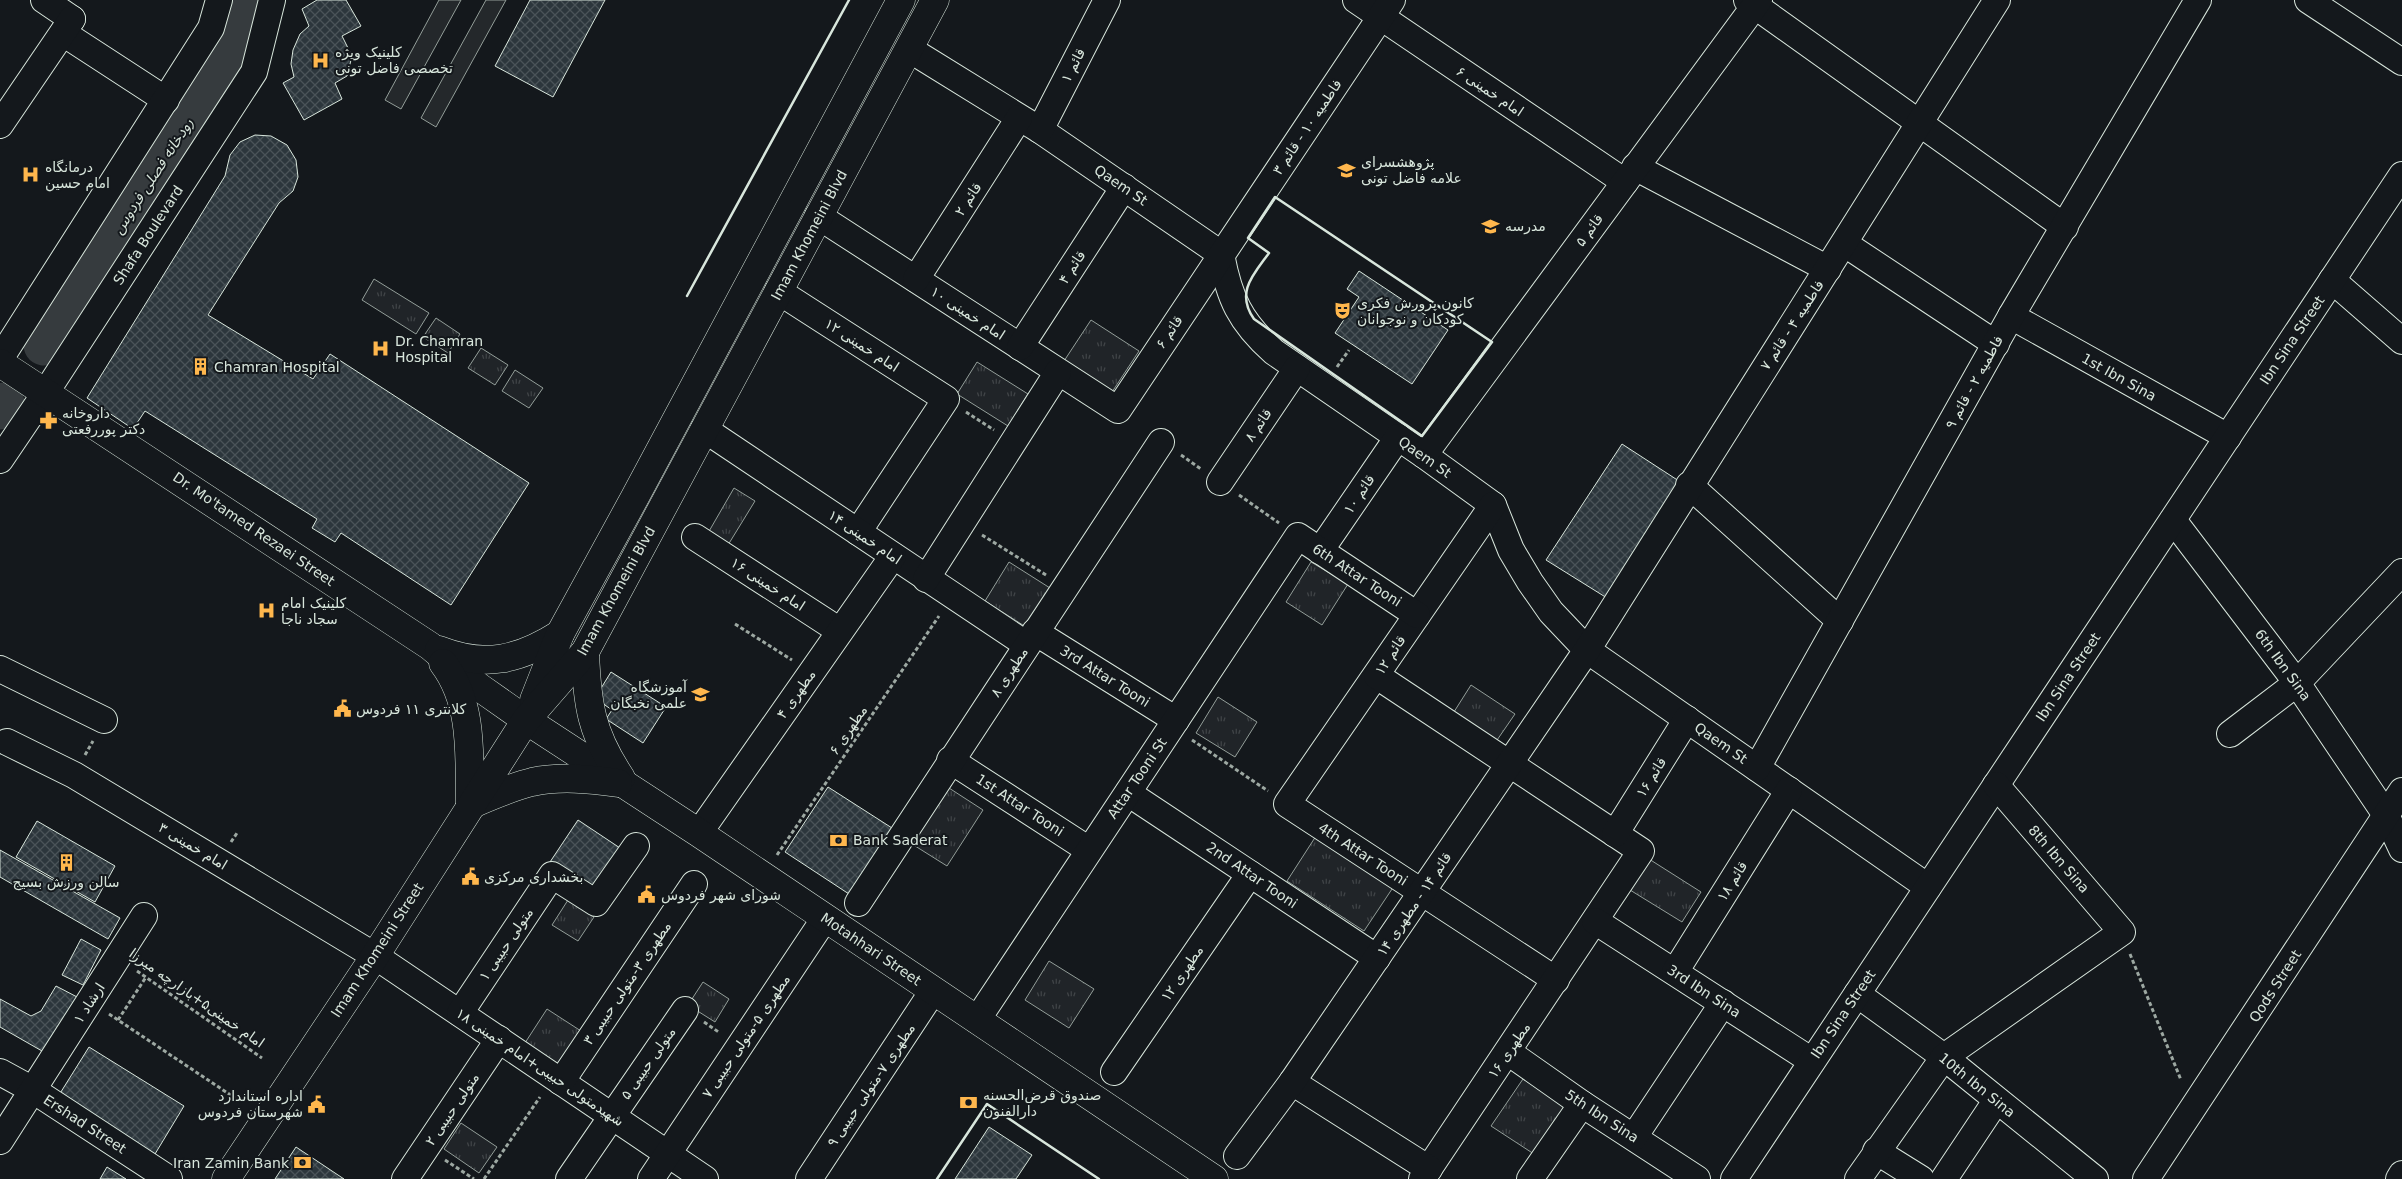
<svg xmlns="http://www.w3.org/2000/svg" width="2402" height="1179" font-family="'DejaVu Sans','Noto Sans Arabic',sans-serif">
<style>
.grass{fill:url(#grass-tufts);stroke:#939e99}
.parking{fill:#24282b;stroke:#939e99}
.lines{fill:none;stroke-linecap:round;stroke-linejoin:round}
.river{stroke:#363b3e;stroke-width:41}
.building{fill:url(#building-cross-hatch);stroke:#d8e6dc}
.minor-casing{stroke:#d8e6dc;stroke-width:28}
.major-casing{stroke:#d8e6dc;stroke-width:29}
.path{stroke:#9da8a2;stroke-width:3;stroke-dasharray:4 2.5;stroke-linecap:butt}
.minor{stroke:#14181c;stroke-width:26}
.major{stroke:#14181c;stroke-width:28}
.wall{stroke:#d8e6dc;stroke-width:2.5}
.labels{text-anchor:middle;stroke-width:4;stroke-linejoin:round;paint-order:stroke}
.poi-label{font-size:14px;fill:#d8e6dc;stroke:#14181c;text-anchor:start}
.street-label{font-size:14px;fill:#d8e6dc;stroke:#14181c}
.water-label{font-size:15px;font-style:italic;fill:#d8e6dc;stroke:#14181c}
</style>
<defs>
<pattern id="grass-tufts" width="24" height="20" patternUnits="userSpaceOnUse" patternTransform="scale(1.25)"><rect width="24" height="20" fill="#202428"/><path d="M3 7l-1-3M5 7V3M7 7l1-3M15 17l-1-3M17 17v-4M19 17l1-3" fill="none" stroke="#404447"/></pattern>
<pattern id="building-cross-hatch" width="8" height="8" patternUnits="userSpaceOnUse" patternTransform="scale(1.25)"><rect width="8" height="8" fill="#2c363c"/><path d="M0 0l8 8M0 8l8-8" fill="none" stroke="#4a5358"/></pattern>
</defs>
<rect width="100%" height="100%" fill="#14181c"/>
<g class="grass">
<polygon points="374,279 429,313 416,334 362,300"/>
<polygon points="436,318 460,334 448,353 423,337"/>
<polygon points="1091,320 1139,351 1112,392 1064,361"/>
<polygon points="481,348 508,365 495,385 468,368"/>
<polygon points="977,362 1028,394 1008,426 957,394"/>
<polygon points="515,370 543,388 529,408 502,391"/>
<polygon points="734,488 755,501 728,545 708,533"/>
<polygon points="1009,562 1050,588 1026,627 985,601"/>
<polygon points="1311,562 1348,584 1322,625 1286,602"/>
<polygon points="1471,685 1515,714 1495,743 1452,715"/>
<polygon points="1218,697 1257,722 1235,757 1196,733"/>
<polygon points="949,788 983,810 947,866 912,844"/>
<polygon points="1316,836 1394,886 1364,931 1287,881"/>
<polygon points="1649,859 1701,892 1682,922 1630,890"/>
<polygon points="568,900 594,917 578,941 552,925"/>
<polygon points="1049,961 1094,989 1069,1028 1025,1000"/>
<polygon points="703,982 729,999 715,1022 688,1005"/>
<polygon points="547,1009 581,1031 556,1068 523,1046"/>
<polygon points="1523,1079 1568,1109 1537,1156 1491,1126"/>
<polygon points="461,1123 497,1147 479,1173 444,1149"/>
</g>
<g class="parking">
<polygon points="439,0 461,0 401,109 385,100"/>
<polygon points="486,0 506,0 436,127 421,118"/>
</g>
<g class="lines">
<g class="river">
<polyline points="44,345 206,94 232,47 248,0"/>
<polyline points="0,409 4,403"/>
</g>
</g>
<g class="building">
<polygon points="317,0 346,0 361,26 342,36 352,56 347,76 335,83 342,99 304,120 283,83 294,77 291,64 293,50 300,34 309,26 302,9"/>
<polygon points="530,0 605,0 553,97 495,66"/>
<polygon points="255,135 271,136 287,145 296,160 298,177 293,191 279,203 208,315 313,379 330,354 529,483 451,605 341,533 335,542 312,528 317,519 145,411 133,429 87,398 225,176 230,155 240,142"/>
<polygon points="1359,271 1448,330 1412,384 1335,333 1359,297 1347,289"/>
<polygon points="1622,444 1682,483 1607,598 1546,560"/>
<polygon points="611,672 666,707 643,743 606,719 612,710 595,698"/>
<polygon points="828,787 892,828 849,894 785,852"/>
<polygon points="578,820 623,850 595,892 550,862"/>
<polygon points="37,821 115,866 95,902 16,857"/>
<polygon points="0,850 120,918 108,939 0,877"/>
<polygon points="81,939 101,950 83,985 62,975"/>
<polygon points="56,986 79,998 49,1055 0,1027 0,999 31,1016 41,1011"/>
<polygon points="89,1047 184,1106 155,1154 59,1095"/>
<polygon points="989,1127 1032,1155 1016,1179 955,1179"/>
<polygon points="296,1147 344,1179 275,1179"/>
<polygon points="107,1167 126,1179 100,1179"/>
</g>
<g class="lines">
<defs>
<g id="minor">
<polyline points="44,0 72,19"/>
<polyline points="1356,0 1625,182"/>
<polyline points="1747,0 2065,227"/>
<polyline points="2308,0 2402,62"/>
<polyline points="63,33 166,100"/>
<path d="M909 49 1040 130 1221 254C1229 298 1240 322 1274 352L1424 455 1493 505 1511 550 1530 582 1551 612 1587 650 1928 887"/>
<polyline points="0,125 72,19"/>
<polyline points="1040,130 1107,0"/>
<polyline points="1635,167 1828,269"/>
<polyline points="818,216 1118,410 1392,0"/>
<polyline points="1845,244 1996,344"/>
<polyline points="916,279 1019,118"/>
<polyline points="2332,280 2402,341"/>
<polyline points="778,291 946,399 858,532"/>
<polyline points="2011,316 2228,437"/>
<polyline points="1020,347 1124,187"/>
<polyline points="0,359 211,28 219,0"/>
<polyline points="704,429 1027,645"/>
<polyline points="1424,455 1759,0"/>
<polyline points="0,460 46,392 254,72 272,0"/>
<polyline points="1220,482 1297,368"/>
<polyline points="1689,485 1840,621"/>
<polyline points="1493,505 1287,804 1556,980"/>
<polyline points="2173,520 2297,683 2386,815 2402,849"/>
<polyline points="695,537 840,631"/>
<polyline points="1320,551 1398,437"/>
<polyline points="926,579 1058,372"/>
<polyline points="1035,632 1176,720"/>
<polyline points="0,669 104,720"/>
<polyline points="1377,676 1641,851 1422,1179"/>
<polyline points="2230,734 2297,683 2402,572"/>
<polyline points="7,742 74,775 375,956 705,1179"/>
<polyline points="950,760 1089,850"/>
<polyline points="1757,768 2011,316 2198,0"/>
<polyline points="1128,793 1377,958"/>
<polyline points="699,833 893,556"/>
<polyline points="1615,834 1687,719"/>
<polyline points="858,903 1161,442"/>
<polyline points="1595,921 1812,1061"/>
<polyline points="1675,972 1789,790"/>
<polyline points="1857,994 1944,1057 2095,1179"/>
<polyline points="460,1013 552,875 596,903 636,846"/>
<polyline points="977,1020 1298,536 1417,615"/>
<polyline points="1508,1052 1582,1104 1697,1179"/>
<polyline points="0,1072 33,1090 169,1179"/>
<polyline points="1114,1072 1250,874"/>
<polyline points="561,1082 694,884"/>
<polyline points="1292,1082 1429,1169"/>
<polyline points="1634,1137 1723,1003"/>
<polyline points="0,1141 144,916"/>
<polyline points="1876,1151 1921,1179"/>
<polyline points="1237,1156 1292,1082 1587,650 1997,0"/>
<polyline points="405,1179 499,1039"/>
<polyline points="569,1179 685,1010"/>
<polyline points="651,1179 825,918"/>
<polyline points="809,1179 933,991"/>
<polyline points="1530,1179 1582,1104"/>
<polyline points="1734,1179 2402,175"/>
<polyline points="1858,1179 1944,1057 2122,932 1996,785"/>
<polyline points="1944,1179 1996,1101"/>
<polyline points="2146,1179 2402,791"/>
<polyline points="2399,1179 2402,1174"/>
</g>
<g id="major">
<polyline points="0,363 430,646 479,687 526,720 699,833 1214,1179"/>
<path d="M439 650C485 668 519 660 560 634"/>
<path d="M585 652C587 704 591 733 621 778"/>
<path d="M443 663C474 704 469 757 470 805 491 796 511 787 532 782 560 776 590 779 618 783"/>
<polyline points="534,700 560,634 635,497 901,0"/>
<polyline points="226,1179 375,956 526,720 585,652 935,0"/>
</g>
</defs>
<use href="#minor" class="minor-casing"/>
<use href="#major" class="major-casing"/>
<g class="path">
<polyline points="1337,367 1349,350"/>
<polyline points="966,412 994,430"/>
<polyline points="1181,455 1201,469"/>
<polyline points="1239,495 1279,523"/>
<polyline points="982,535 1046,575"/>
<polyline points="735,624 792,660"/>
<polyline points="1192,740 1268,791"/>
<polyline points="85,755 93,741"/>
<polyline points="231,842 237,833"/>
<polyline points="777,855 939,616"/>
<polyline points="2130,954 2181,1080"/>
<polyline points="137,971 262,1058"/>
<polyline points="109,1014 235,1098"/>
<polyline points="118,1020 146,977"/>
<polyline points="704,1022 720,1033"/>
<polyline points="445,1160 474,1179"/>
<polyline points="484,1179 540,1097"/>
</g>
<use href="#minor" class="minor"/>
<use href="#major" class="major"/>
<g class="wall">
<path d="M1275 197 1492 342 1422 436 1254 319C1235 292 1254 274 1269 253L1248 238Z"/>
<polyline points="687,296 849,0"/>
<polyline points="937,1179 987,1104 1099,1179"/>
</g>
</g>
<defs>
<symbol id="hospital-bare" viewBox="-9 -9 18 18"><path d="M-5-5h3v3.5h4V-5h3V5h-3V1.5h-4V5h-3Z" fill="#ffb74d" stroke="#14181c" stroke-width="2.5" paint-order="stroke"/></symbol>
<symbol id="school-bare" viewBox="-9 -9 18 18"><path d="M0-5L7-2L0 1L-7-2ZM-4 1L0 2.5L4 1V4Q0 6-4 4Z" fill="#ffb74d" stroke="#14181c" stroke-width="2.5" paint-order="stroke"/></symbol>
<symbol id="theatre-bare" viewBox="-9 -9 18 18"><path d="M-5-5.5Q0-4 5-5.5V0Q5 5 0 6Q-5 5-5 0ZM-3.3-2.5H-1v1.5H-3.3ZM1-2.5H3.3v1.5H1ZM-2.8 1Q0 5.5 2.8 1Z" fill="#ffb74d" stroke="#14181c" stroke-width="2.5" paint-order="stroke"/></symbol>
<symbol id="building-bare" viewBox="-9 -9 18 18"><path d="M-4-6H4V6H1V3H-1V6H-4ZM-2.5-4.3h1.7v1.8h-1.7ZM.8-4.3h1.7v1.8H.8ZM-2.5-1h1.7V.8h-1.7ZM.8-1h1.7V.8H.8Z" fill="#ffb74d" stroke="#14181c" stroke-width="2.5" paint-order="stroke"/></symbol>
<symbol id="pharmacy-bare" viewBox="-9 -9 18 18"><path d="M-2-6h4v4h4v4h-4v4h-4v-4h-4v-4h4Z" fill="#ffb74d" stroke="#14181c" stroke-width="2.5" paint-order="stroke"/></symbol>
<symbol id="civic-bare" viewBox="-9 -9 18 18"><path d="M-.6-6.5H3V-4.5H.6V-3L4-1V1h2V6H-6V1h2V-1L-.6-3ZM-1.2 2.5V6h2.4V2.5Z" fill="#ffb74d" stroke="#14181c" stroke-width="2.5" paint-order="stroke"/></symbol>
<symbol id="bank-bare" viewBox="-9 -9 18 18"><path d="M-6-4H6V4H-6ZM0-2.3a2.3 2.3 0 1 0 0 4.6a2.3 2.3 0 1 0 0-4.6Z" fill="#ffb74d" stroke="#14181c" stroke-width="2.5" paint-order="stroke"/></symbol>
</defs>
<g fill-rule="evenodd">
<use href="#hospital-bare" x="308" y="48" width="25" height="25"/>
<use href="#school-bare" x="1334" y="158" width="25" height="25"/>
<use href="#hospital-bare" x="18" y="162" width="25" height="25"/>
<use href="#school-bare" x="1478" y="214" width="25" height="25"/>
<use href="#theatre-bare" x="1330" y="298" width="25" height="25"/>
<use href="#hospital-bare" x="368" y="336" width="25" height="25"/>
<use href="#building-bare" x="188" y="354" width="25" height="25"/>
<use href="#pharmacy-bare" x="36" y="408" width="25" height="25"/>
<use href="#hospital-bare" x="254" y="598" width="25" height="25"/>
<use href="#school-bare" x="688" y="682" width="25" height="25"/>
<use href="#civic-bare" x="330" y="696" width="25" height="25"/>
<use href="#bank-bare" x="826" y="828" width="25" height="25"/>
<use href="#building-bare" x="54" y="850" width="25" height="25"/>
<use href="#civic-bare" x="458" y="864" width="25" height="25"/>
<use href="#civic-bare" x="634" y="882" width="25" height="25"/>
<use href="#bank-bare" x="956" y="1090" width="25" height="25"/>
<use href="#civic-bare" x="304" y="1092" width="25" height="25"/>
<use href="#bank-bare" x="290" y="1150" width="25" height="25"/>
</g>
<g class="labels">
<g class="poi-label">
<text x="335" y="57">کلینیک ویژه<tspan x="335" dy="16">تخصصی فاضل تونی</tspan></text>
<text x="1361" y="167">پژوهشسرای<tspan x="1361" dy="16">علامه فاضل تونی</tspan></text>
<text x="45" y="172">درمانگاه<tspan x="45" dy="16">امام حسین</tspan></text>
<text x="1505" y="231">مدرسه</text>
<text x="1357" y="308">کانون پرورش فکری<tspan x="1357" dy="16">کودکان و نوجوانان</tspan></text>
<text x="395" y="346">Dr. Chamran<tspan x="395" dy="16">Hospital</tspan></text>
<text x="214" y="372">Chamran Hospital</text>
<text x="62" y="418">داروخانه<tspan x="62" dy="16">دکتر پوررفعتی</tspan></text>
<text x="281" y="608">کلینیک امام<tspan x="281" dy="16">سجاد ناجا</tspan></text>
<text x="687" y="692" text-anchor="end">آموزشگاه<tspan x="687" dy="16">علمی نخبگان</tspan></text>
<text x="356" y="714">کلانتری ۱۱ فردوس</text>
<text x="853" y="845">Bank Saderat</text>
<text x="484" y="882">بخشداری مرکزی</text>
<text x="66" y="887" text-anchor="middle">سالن ورزش بسیج</text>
<text x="661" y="900">شورای شهر فردوس</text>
<text x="983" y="1100">صندوق قرض‌الحسنه<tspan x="983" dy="16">دارالفنون</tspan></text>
<text x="303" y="1101" text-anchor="end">اداره استاندارد<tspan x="303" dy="16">شهرستان فردوس</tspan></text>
<text x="289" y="1168" text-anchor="end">Iran Zamin Bank</text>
</g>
<g class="street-label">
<text transform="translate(1073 65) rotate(-63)" y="5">قائم ۱</text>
<text transform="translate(1490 91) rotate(34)" y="5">امام خمینی ۶</text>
<text transform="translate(1307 127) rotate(-56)" y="5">فاطمیه ۱۰ - قائم ۳</text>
<text transform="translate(1121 185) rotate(34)" y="5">Qaem St</text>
<text transform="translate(968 199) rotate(-57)" y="5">قائم ۲</text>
<text transform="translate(1589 230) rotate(-54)" y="5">قائم ۵</text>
<text transform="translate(148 235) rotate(-57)" y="5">Shafa Boulevard</text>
<text transform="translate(809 235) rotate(-62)" y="5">Imam Khomeini Blvd</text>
<text transform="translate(1072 267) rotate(-57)" y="5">قائم ۴</text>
<text transform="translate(968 313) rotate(33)" y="5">امام خمینی ۱۰</text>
<text transform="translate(1792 325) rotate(-57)" y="5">فاطمیه ۴ - قائم ۷</text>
<text transform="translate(1169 332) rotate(-56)" y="5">قائم ۶</text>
<text transform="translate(2292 340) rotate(-56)" y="5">Ibn Sina Street</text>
<text transform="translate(862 345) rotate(33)" y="5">امام خمینی ۱۲</text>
<text transform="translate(2119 377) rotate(29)" y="5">1st Ibn Sina</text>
<text transform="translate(1974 382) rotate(-61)" y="5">فاطمیه ۲ - قائم ۹</text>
<text transform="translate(1258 425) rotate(-56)" y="5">قائم ۸</text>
<text transform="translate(1425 457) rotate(35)" y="5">Qaem St</text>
<text transform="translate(1359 494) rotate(-56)" y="5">قائم ۱۰</text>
<text transform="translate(254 529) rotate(34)" y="5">Dr. Mo'tamed Rezaei Street</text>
<text transform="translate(865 537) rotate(34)" y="5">امام خمینی ۱۴</text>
<text transform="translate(1357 575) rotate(33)" y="5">6th Attar Tooni</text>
<text transform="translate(768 584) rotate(33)" y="5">امام خمینی ۱۶</text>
<text transform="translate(616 591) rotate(-61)" y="5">Imam Khomeini Blvd</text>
<text transform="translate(1390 655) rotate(-57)" y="5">قائم ۱۲</text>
<text transform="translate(2283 665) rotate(54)" y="5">6th Ibn Sina</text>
<text transform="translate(1009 672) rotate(-57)" y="5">مطهری ۸</text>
<text transform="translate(1105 676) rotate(32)" y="5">3rd Attar Tooni</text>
<text transform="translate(2068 677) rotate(-56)" y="5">Ibn Sina Street</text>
<text transform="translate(796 694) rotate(-55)" y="5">مطهری ۴</text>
<text transform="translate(848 730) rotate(-56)" y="5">مطهری ۶</text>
<text transform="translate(1721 743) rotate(35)" y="5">Qaem St</text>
<text transform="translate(1651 777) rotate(-58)" y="5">قائم ۱۶</text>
<text transform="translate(1137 778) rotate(-56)" y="5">Attar Tooni St</text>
<text transform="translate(1020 805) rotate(33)" y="5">1st Attar Tooni</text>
<text transform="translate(193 846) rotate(31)" y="5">امام خمینی ۳</text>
<text transform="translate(1363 854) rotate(33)" y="5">4th Attar Tooni</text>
<text transform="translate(2059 859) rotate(49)" y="5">8th Ibn Sina</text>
<text transform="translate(1252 875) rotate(34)" y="5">2nd Attar Tooni</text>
<text transform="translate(1732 881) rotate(-58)" y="5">قائم ۱۸</text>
<text transform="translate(1414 904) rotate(-56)" y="5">قائم ۱۴ - مطهری ۱۴</text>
<text transform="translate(506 944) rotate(-56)" y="5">متولی حبیبی ۱</text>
<text transform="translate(871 949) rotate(34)" y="5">Motahhari Street</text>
<text transform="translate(377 950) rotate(-57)" y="5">Imam Khomeini Street</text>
<text transform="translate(1182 973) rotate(-56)" y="5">مطهری ۱۲</text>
<text transform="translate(627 983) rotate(-56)" y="5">مطهری ۳-متولی حبیبی ۳</text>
<text transform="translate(2275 986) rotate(-57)" y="5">Qods Street</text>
<text transform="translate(1704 991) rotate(33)" y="5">3rd Ibn Sina</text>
<text transform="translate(197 998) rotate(35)" y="5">امام خمینی۵+بازارچه میرزا</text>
<text transform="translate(89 1003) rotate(-57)" y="5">ارشاد ۱</text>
<text transform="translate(1843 1014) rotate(-56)" y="5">Ibn Sina Street</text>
<text transform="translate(746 1036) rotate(-56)" y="5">مطهری ۵-متولی حبیبی ۷</text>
<text transform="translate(1509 1050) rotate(-56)" y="5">مطهری ۱۶</text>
<text transform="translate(648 1063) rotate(-55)" y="5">متولی حبیبی ۵</text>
<text transform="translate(540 1067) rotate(34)" y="5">شهیدمتولی حبیبی+امام خمینی ۱۸</text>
<text transform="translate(871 1085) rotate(-56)" y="5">مطهری ۷-متولی حبیبی ۹</text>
<text transform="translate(1977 1085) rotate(39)" y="5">10th Ibn Sina</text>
<text transform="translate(452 1109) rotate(-56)" y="5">متولی حبیبی ۲</text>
<text transform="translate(1602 1116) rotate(33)" y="5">5th Ibn Sina</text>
<text transform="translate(85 1124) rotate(33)" y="5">Ershad Street</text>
</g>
<g class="water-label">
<text transform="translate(153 176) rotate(-57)" y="5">رودخانه فصلی فردوس</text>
</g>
</g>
</svg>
